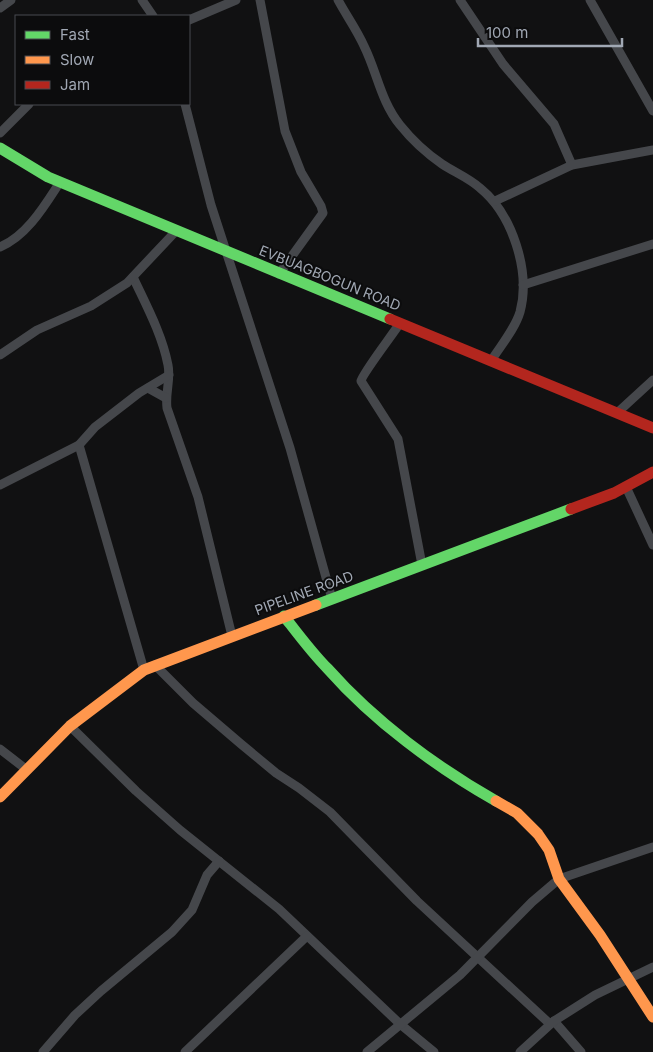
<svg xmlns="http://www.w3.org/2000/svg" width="653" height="1052" font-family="Inter,sans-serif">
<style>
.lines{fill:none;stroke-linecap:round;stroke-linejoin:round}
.street{stroke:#45474b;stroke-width:9}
.fast{stroke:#63d668;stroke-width:11}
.slow{stroke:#ff974d;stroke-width:11}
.jam{stroke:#b3261e;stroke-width:11}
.labels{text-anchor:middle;stroke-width:4;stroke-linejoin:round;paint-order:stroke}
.street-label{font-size:14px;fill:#a1a8b4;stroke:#0c0c0d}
</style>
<rect width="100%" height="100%" fill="#111112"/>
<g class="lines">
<g class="street">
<polyline points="142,0 153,16"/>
<polyline points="260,0 285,131 301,172 321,206 323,213 279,274"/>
<path d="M338 0C346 15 357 30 364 46 377 72 381 102 400 125 412 140 426 153 442 164 454 172 469 178 480 188 512 214 531 271 520 312 515 329 501 345 491 361"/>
<polyline points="460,0 503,64 554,124 572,165"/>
<polyline points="590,0 653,111"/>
<polyline points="0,8 11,0"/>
<polyline points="189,20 236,0"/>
<polyline points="185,104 211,205 290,448 332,599"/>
<polyline points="0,133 29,104"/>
<polyline points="495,201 572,165 653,150"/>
<path d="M0 247C27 236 45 205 60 182"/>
<path d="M133 277C146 305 162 334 168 365 171 379 165 393 167 408L198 497 232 636"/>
<polyline points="523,285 653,244"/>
<path d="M400 323C393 334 362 374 361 381L398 439 422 565"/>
<polyline points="0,355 37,330 91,306 127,283 176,231"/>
<polyline points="148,388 166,398"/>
<polyline points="617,413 653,380"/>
<polyline points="79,445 144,670"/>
<polyline points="0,485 79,445 95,427 139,393 169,375"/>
<polyline points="627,489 653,545"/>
<polyline points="155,665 193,703 241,744 276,773 299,788 330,812 417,901 550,1024"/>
<polyline points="70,726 136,791 180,830 279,909 400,1024 434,1052"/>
<polyline points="0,749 27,770"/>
<polyline points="554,1021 581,1052"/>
<polyline points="43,1052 75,1015 101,991 172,932 192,910 207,875 219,861"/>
<polyline points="185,1052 307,936"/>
<polyline points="367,1052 460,975 532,902 559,879 653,847"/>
<polyline points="520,1052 554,1021 595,995 653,967"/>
</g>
<g class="fast">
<polyline points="0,148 48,177 390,319"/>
<polyline points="316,605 571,509"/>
<path d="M284 616C298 634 312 653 328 669 374 721 436 767 496 801"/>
</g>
<g class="slow">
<polyline points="0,797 70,726 144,670 316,605"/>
<polyline points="496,801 517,813 538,834 549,850 559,879 600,935 653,1017"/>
</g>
<g class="jam">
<polyline points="390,319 653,428"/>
<polyline points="571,509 614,493 653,472"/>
</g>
</g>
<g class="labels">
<g class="street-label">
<text transform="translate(330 278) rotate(22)" y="5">EVBUAGBOGUN ROAD</text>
<text transform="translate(304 593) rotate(-20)" y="5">PIPELINE ROAD</text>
</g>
</g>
<rect x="15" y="15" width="175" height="90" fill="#0c0c0d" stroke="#484a50"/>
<rect x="25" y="31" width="25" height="8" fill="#63d668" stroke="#484a50"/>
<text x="60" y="40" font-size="15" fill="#a1a8b4">Fast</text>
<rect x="25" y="56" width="25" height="8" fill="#ff974d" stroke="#484a50"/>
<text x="60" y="65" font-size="15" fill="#a1a8b4">Slow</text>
<rect x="25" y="81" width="25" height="8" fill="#b3261e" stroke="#484a50"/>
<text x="60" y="90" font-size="15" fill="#a1a8b4">Jam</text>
<path d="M478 38v8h144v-8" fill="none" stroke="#a1a8b4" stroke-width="2.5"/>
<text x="486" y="38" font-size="15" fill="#a1a8b4" stroke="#0c0c0d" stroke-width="4" paint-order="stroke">100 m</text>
</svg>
